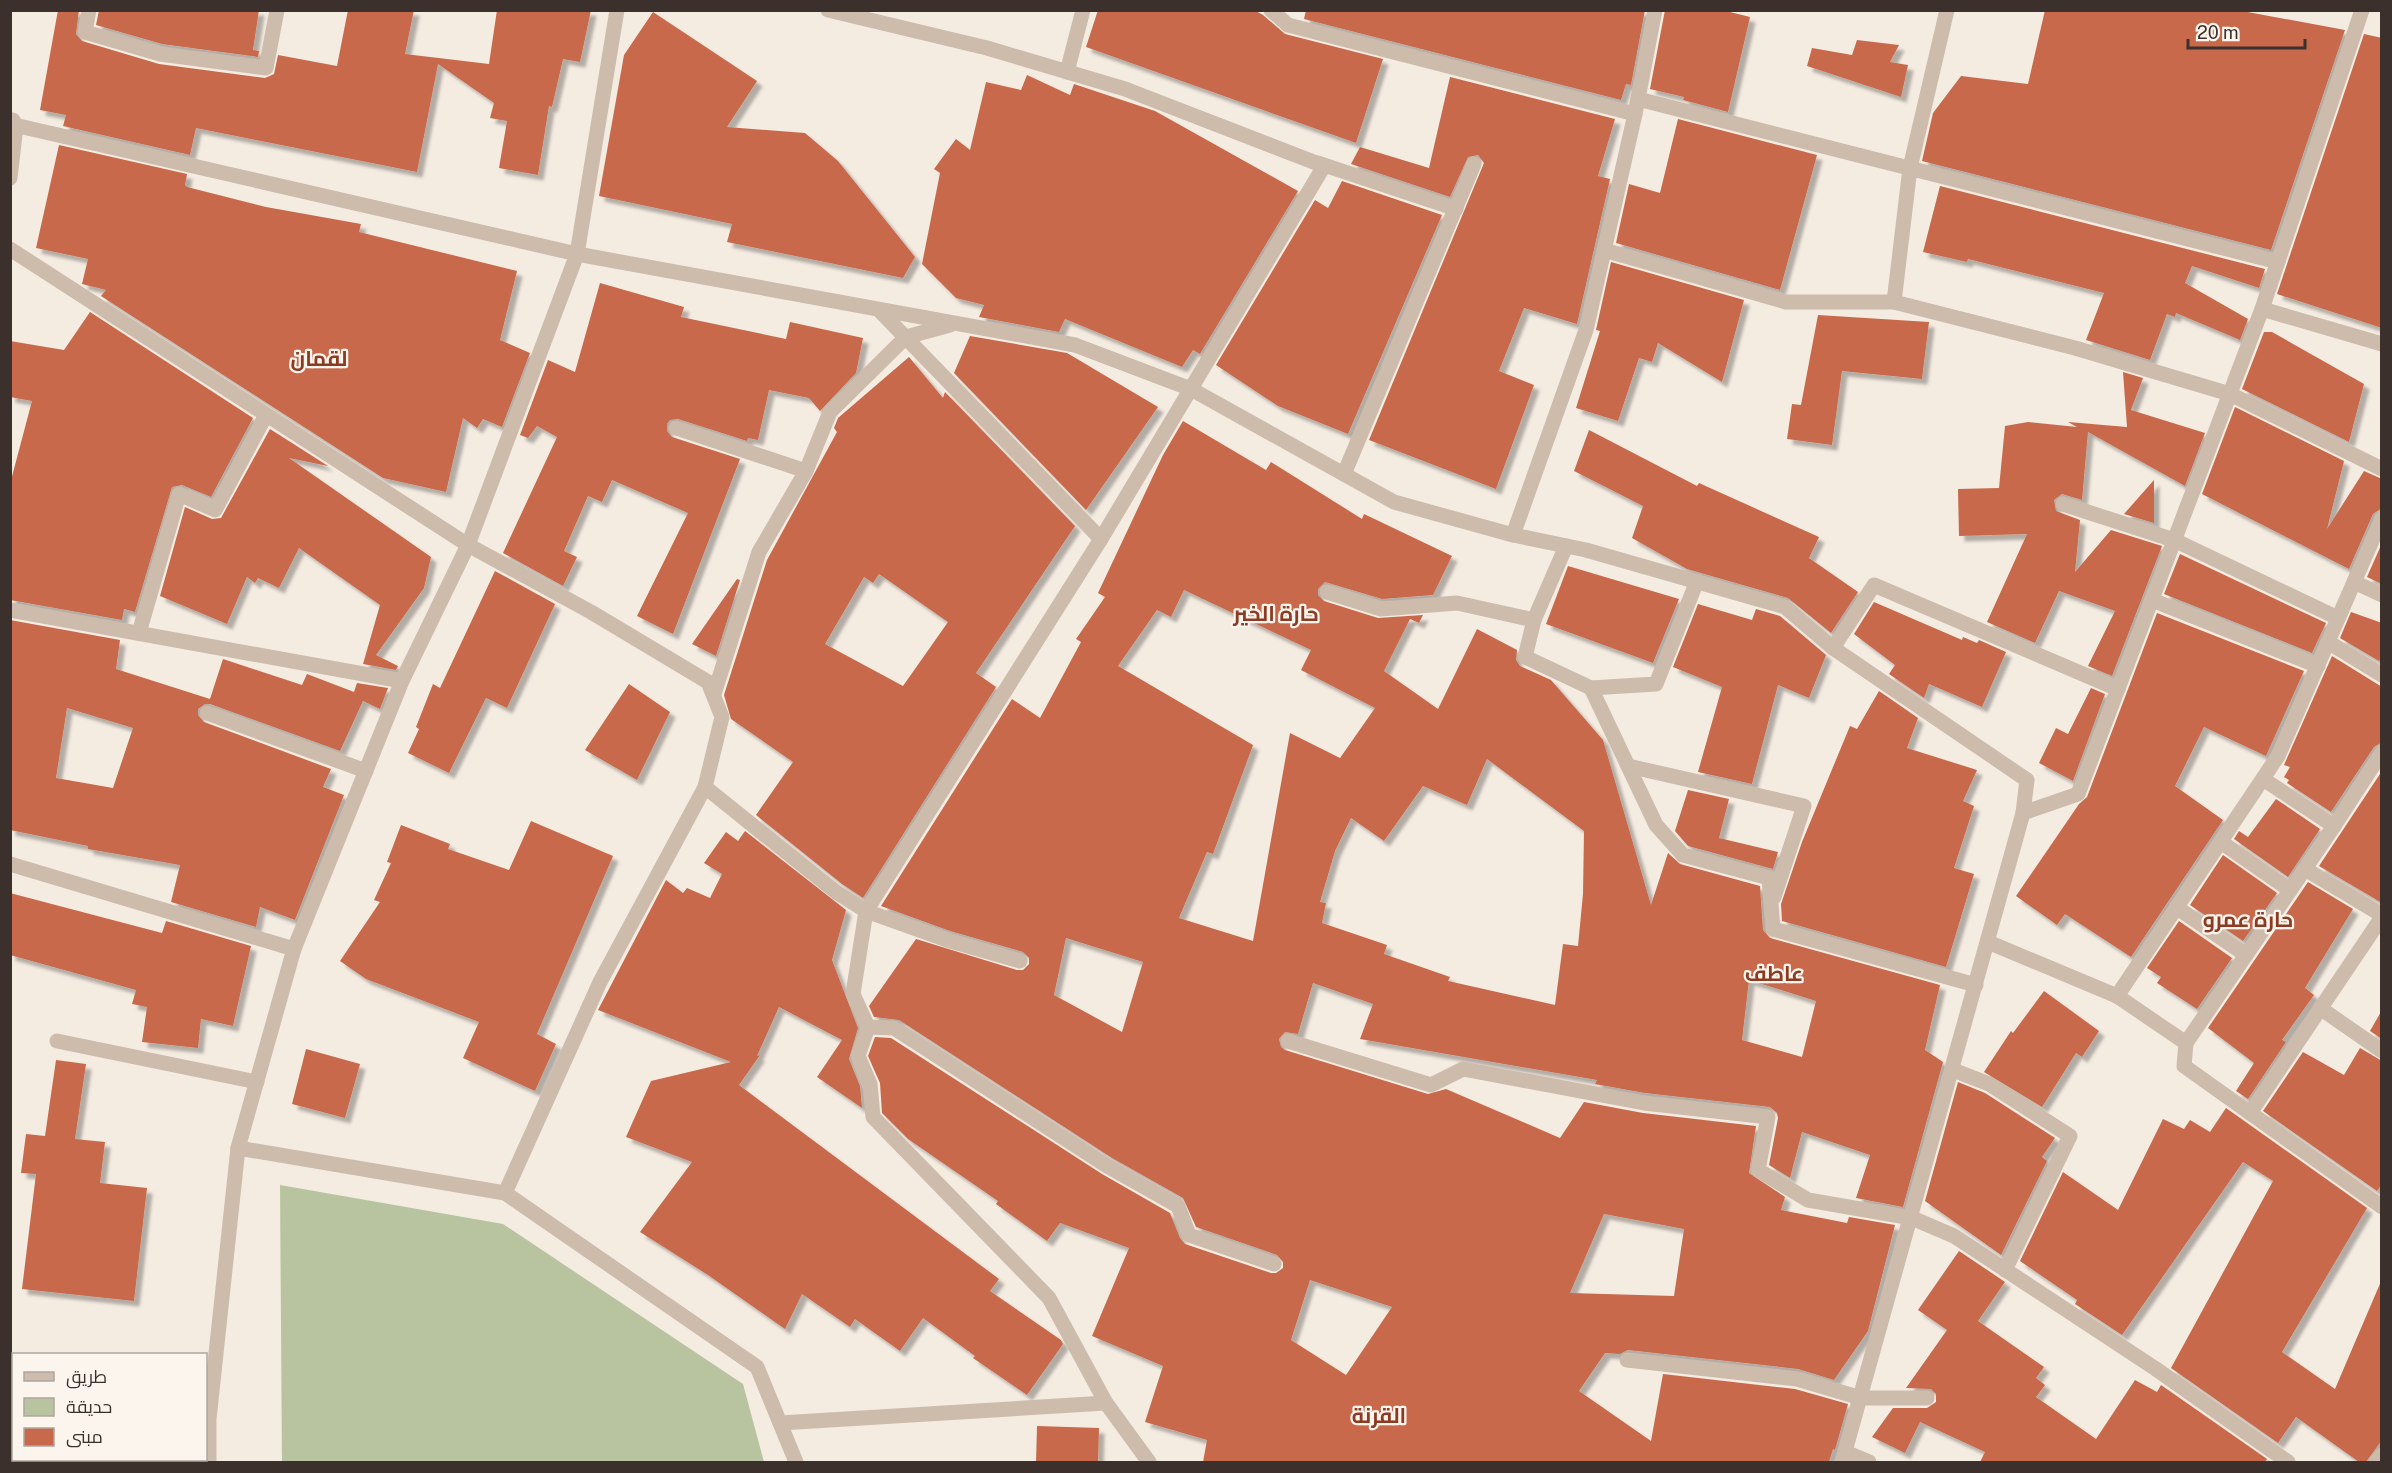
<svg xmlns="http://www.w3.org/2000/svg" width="2392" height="1473" font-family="'Public Sans',Cairo,sans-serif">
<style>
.green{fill:#b8c4a0}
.building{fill:#c8694b;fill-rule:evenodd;filter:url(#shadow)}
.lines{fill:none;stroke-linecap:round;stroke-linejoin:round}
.minor{stroke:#cdbbac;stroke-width:15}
.labels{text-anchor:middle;stroke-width:4.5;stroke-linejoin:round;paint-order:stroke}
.district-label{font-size:21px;font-weight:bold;fill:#8c3b22;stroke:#fbf5ee}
</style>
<defs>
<filter id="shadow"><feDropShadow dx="5.5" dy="5.5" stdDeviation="1.5" flood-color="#0004"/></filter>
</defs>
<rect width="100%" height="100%" fill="#f4ebe1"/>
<polygon class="green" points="280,1185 503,1224 743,1384 764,1462 282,1462"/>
<g class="building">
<polygon points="58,10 79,10 76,34 82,41 159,64 265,78 274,74 278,55 337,66 348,10 414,10 405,54 489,64 497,10 591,10 580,62 563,59 552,107 549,106 538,175 499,168 507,121 490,118 494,103 438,64 417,172 196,128 190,155 63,126 66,115 40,110"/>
<polygon points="99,10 259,10 253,50 259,51 258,57 162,44 96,25"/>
<polygon points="1098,10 1254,10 1263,15 1285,34 1383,59 1356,143 1086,47"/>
<polygon points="1306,10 1645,10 1631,85 1626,84 1621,100 1304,19"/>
<polygon points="1665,10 1722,10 1750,17 1728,112 1683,100 1684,97 1650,89"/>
<polygon points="2045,10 2237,10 2345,30 2271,250 1922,161 1933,113 1961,76 2028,84"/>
<polygon points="653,12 757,81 727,127 805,133 838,161 915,257 903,278 727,242 732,224 599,196 624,55"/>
<polygon points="2364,34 2382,38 2382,328 2277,294"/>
<polygon points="1857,40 1899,45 1890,62 1908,65 1901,97 1807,66 1812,48 1852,55"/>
<polygon points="1027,75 1070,95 1074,84 1155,111 1298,191 1200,354 1193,350 1182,367 1065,319 1059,332 979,317 984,305 956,298 922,264 940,173 934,169 956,139 970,150 986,82 1021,90"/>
<polygon points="1450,77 1615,119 1598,176 1610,179 1577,324 1524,308 1499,371 1534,385 1496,489 1369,440 1484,163 1478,155 1468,157 1450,197 1351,164 1360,147 1429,168"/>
<polygon points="1678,119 1817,155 1780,290 1616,243 1629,184 1660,193"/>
<polygon points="59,145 187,174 185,185 187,187 266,207 361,224 359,232 517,271 500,340 530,353 502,427 483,419 477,428 463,418 446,492 383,478 101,296 106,290 82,284 88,259 36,248"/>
<polygon points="1342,181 1442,215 1348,434 1278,406 1216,365 1315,200 1328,208"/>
<polygon points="1940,186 2265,269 2259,288 2192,266 2185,283 2248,319 2240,340 2176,313 2175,317 2167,314 2150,360 2086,340 2104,293 1968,259 1967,262 1923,252"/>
<polygon points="1611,262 1744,300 1722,382 1658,343 1652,362 1639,358 1618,421 1576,408 1600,331 1596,330"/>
<polygon points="600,283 684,307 681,317 786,339 790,322 863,338 856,373 820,411 809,398 769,390 758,440 748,438 747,441 678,419 670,420 667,424 667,431 672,437 740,459 673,634 637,616 688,513 612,480 602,502 588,496 564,551 577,557 563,586 503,553 557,437 537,426 528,438 520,435 548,360 575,372"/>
<polygon points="90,312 253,418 211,497 182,485 172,487 135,612 124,609 122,620 10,600 10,484 32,401 10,397 10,341 64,350"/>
<polygon points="1818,315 1929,322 1922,379 1842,371 1832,445 1787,439 1792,404 1801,405"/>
<polygon points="2264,332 2272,332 2364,384 2349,442 2242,389"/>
<polygon points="970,336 1067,353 1158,407 1086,510 954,373"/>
<path d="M909 357 943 398 945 392 1075 526 976 673 996 687 863 898 842 884 756 815 793 762 731 719 724 695 767 560 837 432 834 428 838 418ZM879 574 948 622 903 686 825 644 864 577 873 583Z"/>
<polygon points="2123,372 2143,378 2131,410 2205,433 2185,486 2088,432 2082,500 2062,494 2054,500 2056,511 2080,520 2075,572 2111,530 2162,546 2112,676 2088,666 2115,611 2059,591 2035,643 1987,622 2027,534 1959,536 1958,489 1999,488 2005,426 2028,422 2077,427 2068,422 2127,427"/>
<polygon points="2235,407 2344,461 2327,529 2364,471 2382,479 2382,508 2373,514 2349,569 2202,494"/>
<path d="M1183 421 1266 470 1271 462 1362 519 1364 514 1452 556 1433 595 1382 599 1325 582 1318 589V595L1324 601 1378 618 1423 615 1419 623 1410 619 1384 671 1438 709 1477 629 1517 650 1516 660 1520 666 1551 680 1603 740 1651 905 1668 853 1680 864 1760 886 1763 930 1770 938 1940 985 1925 1050 1943 1062 1903 1207 1856 1198 1870 1155 1802 1132 1790 1178 1769 1165 1778 1118 1777 1113 1770 1107 1645 1093 1595 1084 1597 1080 1360 1039 1373 1004 1313 983 1298 1034 1285 1032 1279 1039 1281 1047 1285 1050 1428 1094 1446 1089 1560 1138 1584 1102 1643 1113 1756 1126 1749 1173 1785 1197 1781 1210 1847 1223 1849 1217 1895 1225 1868 1331 1834 1380 1798 1369 1628 1350 1620 1354 1605 1353 1579 1391 1651 1441 1663 1374 1795 1389 1848 1404 1835 1450 1833 1449 1829 1462H1203L1207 1440 1145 1422 1163 1366 1092 1336 1129 1248 1060 1223 1047 1241 996 1204 998 1201 908 1139 882 1113 880 1083 868 1056 875 1037 891 1038 1102 1174 1170 1213 1180 1238 1185 1244 1271 1273H1276L1283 1268V1262L1277 1255 1196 1227 1183 1198 1112 1158 899 1020 874 1017 869 1006 916 939 1017 970H1023L1029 964V958L1023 952 950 931 881 906 1012 699 1040 718 1081 642 1076 639 1105 597 1098 593 1163 455ZM1184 590 1311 650 1301 670 1375 708 1340 758 1290 733 1253 941 1179 918 1207 852 1213 854 1253 745 1118 666 1157 610 1171 617ZM1487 759 1584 831 1583 894 1578 946 1563 944 1555 1005 1448 981 1450 977 1384 954 1387 945 1322 923 1326 903 1320 902 1335 851 1351 818 1384 841 1423 786 1467 805ZM1066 938 1143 962 1122 1032 1054 995ZM1749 980 1816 1001 1802 1057 1742 1040ZM1604 1214 1684 1229 1674 1296 1570 1293ZM1310 1280 1392 1307 1346 1375 1291 1340Z"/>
<polygon points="270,429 328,466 289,458 431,557 424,588 376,655 398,666 396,670 363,664 380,605 299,548 279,588 258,578 255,583 247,577 227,624 160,596 185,507 212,519 221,518"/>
<polygon points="1589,430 1697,486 1699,483 1819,537 1809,558 1858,592 1831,633 1788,598 1687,569 1632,538 1643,506 1574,471"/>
<polygon points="2154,480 2154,523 2124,514"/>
<polygon points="2382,543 2382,584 2367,577"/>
<polygon points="2180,554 2326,623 2312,653 2164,594"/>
<polygon points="1568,566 1679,599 1653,663 1546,624"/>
<polygon points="495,571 555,604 507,708 486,698 449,773 408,753 419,729 416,727 433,684 440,688"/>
<polygon points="737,579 740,580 716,656 692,644"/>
<polygon points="1874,602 1962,640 1963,637 1977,643 1979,640 2006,652 1982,707 1929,684 1924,698 1889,674 1895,665 1854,634"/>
<polygon points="1698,604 1752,620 1756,609 1780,616 1826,655 1809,698 1778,685 1752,784 1698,772 1722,687 1673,667"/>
<polygon points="2351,612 2382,623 2382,656 2379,661 2340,638"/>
<polygon points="2157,613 2304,671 2266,756 2204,727 2175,786 2223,820 2131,957 2065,914 2057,925 2016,896 2079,804 2087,797"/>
<path d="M10 620 120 640 116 669 210 699 223 659 302 685 307 674 354 692 357 683 388 688 380 709 363 701 340 751 210 704H205L198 709V715L204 722 331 769 323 787 344 795 295 920 260 907 256 927 171 902 180 865 88 849V846L10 830ZM67 708 133 728 113 788 56 778Z"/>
<polygon points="2332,656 2382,687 2382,742 2374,747 2331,812 2287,783 2289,780 2284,777 2290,767 2284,765"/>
<polygon points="629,684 670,712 637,780 585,750"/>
<polygon points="2091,688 2105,694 2073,781 2039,763 2056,728 2068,734"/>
<polygon points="1879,691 1918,718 1907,748 1977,770 1963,801 1974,806 1954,868 1974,874 1946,967 1782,921 1781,904 1802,842 1850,726 1857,729"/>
<polygon points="2382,771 2382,903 2319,866"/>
<polygon points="1688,790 1729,799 1719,838 1778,852 1773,869 1688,846 1675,831"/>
<polygon points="2276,799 2320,829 2288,877 2234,839 2239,831 2248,837"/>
<polygon points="531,821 613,856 537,1034 556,1044 535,1091 463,1058 479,1022 366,979 340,961 380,902 374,900 391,863 387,862 401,825 450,844 448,849 509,870"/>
<polygon points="745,831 846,910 832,960 858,1028 849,1059 860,1086 862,1108 817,1077 842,1040 779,1007 757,1056 760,1055 739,1085 999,1279 990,1291 1061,1340 1063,1344 1027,1395 973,1358 975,1356 923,1318 900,1351 855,1319 850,1327 802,1294 785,1329 708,1275 640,1232 692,1162 626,1137 651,1081 731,1062 598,1010 666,880 683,893 687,888 710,898 722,874 704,863 726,832 738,841"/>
<polygon points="2223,855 2277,893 2243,941 2190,905"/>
<polygon points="2308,882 2353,909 2305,988 2314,995 2282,1040 2286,1042 2248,1099 2236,1091 2254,1063 2208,1028"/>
<polygon points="10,893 162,933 166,921 251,946 233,1026 201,1019 198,1048 142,1042 147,1007 132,1004 136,990 10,955"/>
<polygon points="2179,921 2232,958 2197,1009 2157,983 2161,977 2147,968"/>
<polygon points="2044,991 2099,1031 2082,1057 2076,1053 2042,1107 1984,1072 2011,1031 2013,1033"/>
<polygon points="2382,1010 2382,1039 2370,1031"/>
<polygon points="2360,1048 2382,1061 2382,1184 2377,1191 2263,1111 2303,1052 2344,1075"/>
<polygon points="306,1049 360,1064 345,1118 292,1104"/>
<polygon points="56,1060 86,1064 75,1139 105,1142 100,1183 147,1188 134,1301 22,1289 36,1174 21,1173 26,1134 45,1136"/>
<polygon points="1958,1082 1985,1093 2055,1138 2042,1157 2047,1161 2001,1255 1925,1201"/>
<polygon points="2226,1108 2367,1208 2282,1352 2335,1389 2382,1279 2382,1440 2366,1462 2359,1462 2296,1417 2278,1443 2171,1368 2273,1181 2243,1162 2122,1335 2075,1304 2077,1300 2020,1261 2063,1172 2118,1210 2163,1119 2184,1129 2190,1120 2210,1132"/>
<polygon points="1959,1251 2005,1282 1978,1321 2044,1367 2036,1378 2045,1385 2036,1397 2096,1439 2135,1380 2157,1392 2161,1385 2267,1459 2265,1462 1980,1462 1985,1452 1920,1422 1905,1453 1872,1437 1893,1408 1927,1408 1936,1402 1936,1394 1931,1389 1906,1388 1947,1330 1918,1310"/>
<polygon points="1037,1426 1099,1428 1098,1462 1036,1462"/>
</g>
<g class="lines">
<g class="minor">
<polyline points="89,10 85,32 160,54 266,68 277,10"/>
<polyline points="828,10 987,48 1125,89 1324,166 1101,539 866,911 947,940 1020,961"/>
<polyline points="1271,10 1288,25 1635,114"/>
<polyline points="1067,72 1083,10"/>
<polyline points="1638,99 2278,262"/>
<polyline points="10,124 577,254 1075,345 1191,389 1394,502 1513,535 1586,550 1785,607 1833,648 2027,780 2023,813"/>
<polyline points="1318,163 1456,209"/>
<polyline points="10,178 16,126 13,120"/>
<polyline points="10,249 468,545 591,612 708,682 722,717 705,787 600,982 505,1193"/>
<polyline points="1604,250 1786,302 1894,302 2075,348 2230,394 2382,469"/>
<polyline points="1894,302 1910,168 1947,10"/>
<polyline points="2262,309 2382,344"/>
<polyline points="879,310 1101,539"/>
<polyline points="676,428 806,471"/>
<polyline points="1344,474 1474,164"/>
<polyline points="2063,504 2174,540 2338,618"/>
<polyline points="1513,535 1586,330 1635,114 1655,10"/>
<polyline points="1566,546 1534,620 1525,657 1591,688 1656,825 1683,855 1769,878 1773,929 1976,985"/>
<polyline points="2354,582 2382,595"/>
<polyline points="1327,592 1381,609 1457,603 1534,620"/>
<polyline points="2152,600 2318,666"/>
<polyline points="10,610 402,681"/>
<polyline points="139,633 179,494 215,510 266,415"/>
<polyline points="2328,642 2382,675"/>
<polyline points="1833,648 1874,585 2118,689"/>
<polyline points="1591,688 1656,684 1697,581"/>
<polyline points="714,694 759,552 806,471 830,412 906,337 950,325"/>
<polyline points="207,713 366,771"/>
<polyline points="1628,766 1804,806 1774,897"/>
<polyline points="2263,779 2334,826 2382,752"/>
<polyline points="705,787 836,892 866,911 853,994 868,1027 858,1056 870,1084 873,1117 1049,1298 1106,1403 1149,1462"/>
<polyline points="2221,842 2290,890"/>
<polyline points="10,864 294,949"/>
<polyline points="2305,869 2382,915"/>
<polyline points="2176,907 2246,955"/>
<polyline points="1988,942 2117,996 2186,1043 2184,1066 2382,1207"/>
<polyline points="2117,996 2278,756 2382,518"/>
<polyline points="2320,1008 2382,1051"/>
<polyline points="868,1027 894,1028 1107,1166 1178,1206 1189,1235 1274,1264"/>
<polyline points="57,1041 257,1082"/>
<polyline points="1288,1041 1431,1085 1463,1069 1644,1103 1768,1117 1758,1170 1808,1200 1912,1218 1954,1236 2156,1369 2288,1462"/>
<polyline points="2186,1043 2334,826"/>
<polyline points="1953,1070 1989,1084 2070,1136 2005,1270"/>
<polyline points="2250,1113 2382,917"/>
<polyline points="238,1148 505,1193 757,1367 796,1462"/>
<polyline points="1627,1360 1797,1379 1861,1398 1927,1398"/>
<polyline points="780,1423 1106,1403"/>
<polyline points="1845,1452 1869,1462"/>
<polyline points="209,1462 209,1419 238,1148 294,949 402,681 468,545 577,254 617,10"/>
<polyline points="1842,1462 2023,813 2078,794 2262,309 2362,10"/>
<polyline points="2376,1462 2382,1455"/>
</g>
</g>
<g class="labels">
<g class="district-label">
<text x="319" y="366">لقمان</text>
<text x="1276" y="621">حارة الخير</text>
<text x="2248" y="927">حارة عمرو</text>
<text x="1774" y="981">عاطف</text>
<text x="1379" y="1423">القرنة</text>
</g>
</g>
<rect width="2392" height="1473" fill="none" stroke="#3b302b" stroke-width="24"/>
<rect x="12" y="1353" width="195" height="108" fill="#fbf5ee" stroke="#aea6a0" stroke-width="1.5"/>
<rect x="24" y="1372" width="30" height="9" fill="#cdbbac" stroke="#aea6a0" stroke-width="1.5"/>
<text x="66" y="1383" font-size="18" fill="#3b302b">طريق</text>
<rect x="24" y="1398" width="30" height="18" fill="#b8c4a0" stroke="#aea6a0" stroke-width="1.5"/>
<text x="66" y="1413" font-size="18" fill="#3b302b">حديقة</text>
<rect x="24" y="1428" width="30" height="18" fill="#c8694b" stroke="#aea6a0" stroke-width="1.5"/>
<text x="66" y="1443" font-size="18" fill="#3b302b">مبنى</text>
<path d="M2188 39v9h117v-9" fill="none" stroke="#3b302b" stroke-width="3"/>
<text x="2197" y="39" font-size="18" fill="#3b302b" stroke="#fbf5ee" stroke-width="4.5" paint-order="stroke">20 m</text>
</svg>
